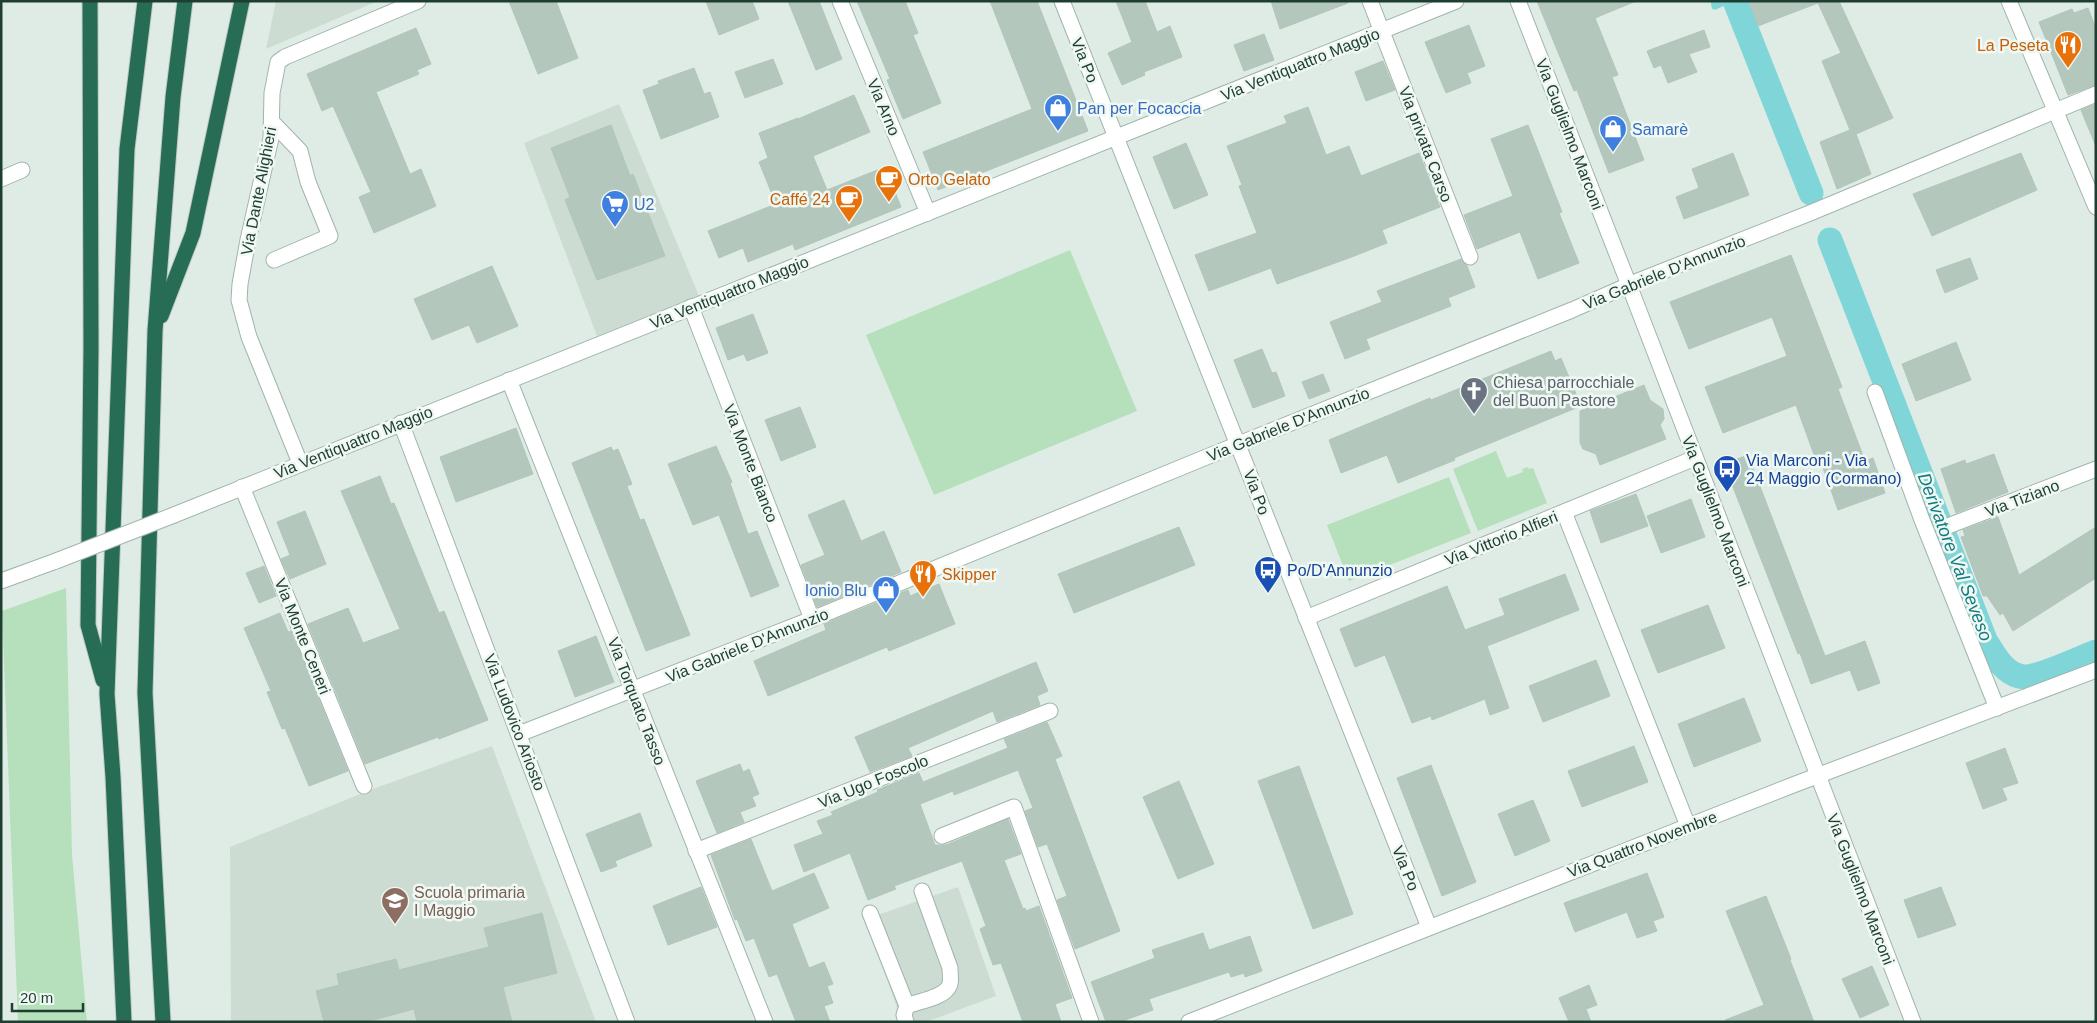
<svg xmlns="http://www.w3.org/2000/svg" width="2097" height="1023" font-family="Helvetica,sans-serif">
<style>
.built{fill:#cddcd3}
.green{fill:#b5e0bb}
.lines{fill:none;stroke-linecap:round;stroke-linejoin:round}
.stream{stroke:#80d5d8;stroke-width:7}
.canal{stroke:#80d5d8;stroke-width:25}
.building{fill:#b4c7bd;stroke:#b1c6bb}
.minor-casing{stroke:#a1b4ac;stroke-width:17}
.highway-casing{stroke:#c0c9c6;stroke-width:17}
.minor{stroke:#fff;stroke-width:15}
.highway{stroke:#276d56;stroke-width:15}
.minor-bridge-casing{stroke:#a1b4ac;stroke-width:17;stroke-linecap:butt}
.minor-bridge{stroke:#fff;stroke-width:15}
.labels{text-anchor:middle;stroke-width:5;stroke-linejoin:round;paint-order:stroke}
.food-label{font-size:16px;fill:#c56008;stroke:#f0f8f3;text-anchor:end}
.street-label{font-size:16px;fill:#1e3e32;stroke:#f0f8f3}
.shop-label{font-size:16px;fill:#366cbe;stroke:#f0f8f3;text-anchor:start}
.worship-label{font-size:16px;fill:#5b616d;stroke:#f0f8f3;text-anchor:start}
.transit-label{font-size:16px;fill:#164399;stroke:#f0f8f3;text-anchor:start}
.education-label{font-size:16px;fill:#785e54;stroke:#f0f8f3;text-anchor:start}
.water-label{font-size:18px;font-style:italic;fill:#127b80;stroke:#f0f8f3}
</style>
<rect width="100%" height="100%" fill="#dfece5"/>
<g class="built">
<polygon points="276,1 378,1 266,49"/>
<polygon points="619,104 699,296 597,336 524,143"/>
<polygon points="492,746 596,1022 231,1022 230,847 370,790"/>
<polygon points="958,887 996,996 926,1022 902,1022 866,919"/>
</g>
<g class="green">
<polygon points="1070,250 1137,411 934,495 866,335"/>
<polygon points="1496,451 1507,478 1523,472 1522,469 1528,467 1529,469 1533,468 1547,503 1478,531 1453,469"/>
<polygon points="1449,477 1471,533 1349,581 1327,525"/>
<polygon points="66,588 72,855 87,1022 18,1022 2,611"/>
</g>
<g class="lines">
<polyline class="stream" points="1714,1 1715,6 1726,1"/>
<g class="canal">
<polyline points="1735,1 1811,193"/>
<path d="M1830 240 1985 640C1993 653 2003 672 2019 676 2033 681 2080 658 2096 652"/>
</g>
</g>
<g class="building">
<polygon points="509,1 556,1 578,58 538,74"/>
<polygon points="706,1 752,1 759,19 719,35"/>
<polygon points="788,1 819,1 842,59 816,70"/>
<polygon points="857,1 905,1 918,33 913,35 941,103 903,119 887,80 890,79"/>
<polygon points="990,1 1037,1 1088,131 938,190 923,152 1032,109"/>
<polygon points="1116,1 1145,1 1157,32 1170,26 1182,57 1144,72 1145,75 1122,85 1108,53 1132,42"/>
<polygon points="1271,1 1347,1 1348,3 1280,29"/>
<polygon points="1537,1 1636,1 1595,18 1618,75 1612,77 1644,160 1609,173 1577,90 1574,91"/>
<polygon points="1749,1 1839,1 1893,118 1856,134 1871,174 1837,189 1820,142 1850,130 1822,61 1841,53 1818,3 1758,26"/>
<polygon points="2088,8 2096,29 2096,85 2068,95 2039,22 2072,9 2074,13"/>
<polygon points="1469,25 1485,66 1467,73 1471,83 1446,93 1425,42"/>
<polygon points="416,28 431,64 417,70 419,74 376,92 410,174 421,169 436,206 374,233 359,197 371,192 333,106 322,111 307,74"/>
<polygon points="1704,30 1710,47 1689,54 1697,72 1668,83 1661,65 1654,68 1647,51"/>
<polygon points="1264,34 1274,60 1244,71 1234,45"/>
<polygon points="773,59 783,84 745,98 735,72"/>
<polygon points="1383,61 1395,90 1366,101 1355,72"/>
<polygon points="694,68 704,94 710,92 719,117 661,139 643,90 659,84 658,81"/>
<polygon points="854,95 870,132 813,156 827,190 885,167 901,207 795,250 793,244 748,262 743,248 719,258 708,231 776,204 759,162 768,158 759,133 798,118 798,119"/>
<polygon points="2096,104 2096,144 2095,144 2081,110"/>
<polygon points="1308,107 1326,155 1349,146 1361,176 1419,153 1440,207 1382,230 1387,243 1349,258 1277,284 1271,268 1209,291 1195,255 1257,233 1239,186 1242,185 1227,146 1287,123 1284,116"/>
<polygon points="611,125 630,176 633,174 665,256 597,280 565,200 570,197 551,148"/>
<polygon points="1528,125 1562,212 1559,213 1579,263 1538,279 1520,232 1477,249 1464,215 1513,196 1491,139"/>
<polygon points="1186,143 1208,195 1174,209 1153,157"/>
<polygon points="1733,153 1749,195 1684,219 1676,197 1699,188 1692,169"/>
<polygon points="2021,153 2037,190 1932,236 1913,194"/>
<polygon points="1791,255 1842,387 1838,389 1865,461 1873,458 1885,493 1838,510 1821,462 1817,463 1796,405 1723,433 1705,387 1787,356 1772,317 1689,349 1670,302"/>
<polygon points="1970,258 1978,279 1945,293 1936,270"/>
<polygon points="1461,259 1467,266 1475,287 1448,298 1451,306 1366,339 1370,349 1345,359 1330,322 1382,302 1377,291"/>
<polygon points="492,266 518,326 477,343 469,325 432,340 414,299"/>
<polygon points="753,314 768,353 747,361 744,354 728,360 716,328"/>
<polygon points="1956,342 1971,380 1916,401 1902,364"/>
<polygon points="1262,349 1272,373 1276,372 1285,396 1253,408 1234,360"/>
<polygon points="1551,351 1555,361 1561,358 1581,406 1454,458 1455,460 1398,483 1387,455 1341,473 1329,440 1430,398 1431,400"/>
<polygon points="1323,374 1330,391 1309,399 1302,382"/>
<polygon points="1644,385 1650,400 1663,409 1664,419 1660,425 1666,439 1600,465 1596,454 1583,449 1580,443 1580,411"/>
<polygon points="800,407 816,447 781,461 765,420"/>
<polygon points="516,428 533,474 456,502 440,457"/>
<polygon points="716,446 732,482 730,483 748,534 757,531 779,586 751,597 719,515 693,525 668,464"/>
<polygon points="611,447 613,451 618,449 632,484 627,486 640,520 644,519 690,635 646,651 572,463"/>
<polygon points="1994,454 2008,492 1956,513 1941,469 1965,460 1966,464"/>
<polygon points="1748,455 1825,656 1865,641 1880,683 1858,691 1850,670 1811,684 1800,653 1798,654 1724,464"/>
<polygon points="380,476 391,504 394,503 439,613 444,611 488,720 439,739 438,737 365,764 308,624 348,608 363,643 400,629 341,491"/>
<polygon points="1636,494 1648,526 1601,543 1590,511"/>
<polygon points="1691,499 1705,537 1661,553 1647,516"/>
<polygon points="844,500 861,541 884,531 901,572 817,607 801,565 825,555 808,515"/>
<polygon points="305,511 326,564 290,579 281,559 290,555 277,522"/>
<polygon points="1998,517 2019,575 2096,527 2096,578 2013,631 2003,613 2000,615 1987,596 1983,596 1961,537 1965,536 1963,530"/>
<polygon points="1179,527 1195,565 1074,613 1058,574"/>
<polygon points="264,566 276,596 259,603 246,573"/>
<polygon points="1565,574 1579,610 1487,646 1509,708 1490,715 1485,699 1432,720 1431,716 1412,723 1385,655 1355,667 1340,629 1447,586 1465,630 1505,615 1499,599"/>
<polygon points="939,584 955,624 889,651 887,647 768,696 754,661 826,630 824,624 908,590 910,596"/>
<polygon points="1708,605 1725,648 1658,673 1641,630"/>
<polygon points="280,613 288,632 291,631 348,771 309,786 285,728 282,729 267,692 271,691 244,628"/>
<polygon points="596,636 614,682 575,697 558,651"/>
<polygon points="1596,660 1610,696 1543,722 1529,686"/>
<polygon points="1036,662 1048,691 1037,696 1040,705 997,722 993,711 908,748 912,756 870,772 855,737"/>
<polygon points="1744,698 1761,741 1694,767 1678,724"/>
<polygon points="1047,722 1062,756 1055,759 1120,931 1075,949 1057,900 1067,896 1047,844 1038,847 1025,811 1033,808 1018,770 954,795 953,791 920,804 935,845 946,845 1008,819 1021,854 1004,860 1023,909 1025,908 1026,911 1039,906 1072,998 1055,1004 1061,1022 1023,1022 1001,963 993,965 980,929 986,926 962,861 894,886 896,889 868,900 850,853 804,872 794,845 823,834 817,821 833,815 831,812 878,792 877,790 919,773 923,782 1008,748 1004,739"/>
<polygon points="1634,746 1648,782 1582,807 1568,771"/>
<polygon points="2005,748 2018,783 2002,788 2007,800 1983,809 1966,763"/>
<polygon points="740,764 743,772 749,769 759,794 752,797 756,806 740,812 744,822 717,833 696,781"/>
<polygon points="1431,765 1476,882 1442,896 1397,778"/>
<polygon points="1299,766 1353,914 1313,929 1258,781"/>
<polygon points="1179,781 1214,864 1178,879 1143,797"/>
<polygon points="1533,800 1550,841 1515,856 1498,814"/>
<polygon points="640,813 652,846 615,861 617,866 601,872 586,834"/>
<polygon points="751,839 772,891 814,873 829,908 792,924 809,968 824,962 833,984 827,986 833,1003 824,1006 830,1022 796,1022 777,974 769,977 754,938 746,941 737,919 735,920 711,855"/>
<polygon points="1647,873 1664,917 1653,921 1657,931 1637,938 1627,912 1575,932 1564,903"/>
<polygon points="701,887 717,927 668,945 653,906"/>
<polygon points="1941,887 1956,925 1918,938 1904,900"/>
<polygon points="1766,896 1791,959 1790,960 1814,1022 1726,1022 1725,1020 1764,1005 1726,911"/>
<polygon points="542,913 557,973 503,987 512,1022 417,1022 414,1009 366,1022 324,1022 316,991 339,985 337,974 396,959 399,970 489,947 484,928"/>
<polygon points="1203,933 1209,950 1250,936 1262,971 1245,977 1244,973 1231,977 1229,972 1149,999 1153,1010 1120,1022 1106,1022 1091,982 1155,958 1152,950"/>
<polygon points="1872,966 1889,1005 1860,1018 1842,979"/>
<polygon points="1589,985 1597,1005 1586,1009 1591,1022 1569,1022 1559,998"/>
</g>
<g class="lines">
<defs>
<g id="minor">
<polyline points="840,1 928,213"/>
<polyline points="1062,1 1429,927"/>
<polyline points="1370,1 1470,257"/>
<polyline points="1518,1 1629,285 1913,1022"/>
<polyline points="2009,1 2096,207"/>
<polyline points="273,123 300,151 308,182 330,236 274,260"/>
<polyline points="1,179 22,170"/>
<polyline points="691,307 812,619"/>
<polyline points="509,380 765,1022"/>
<polyline points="1875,392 1922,520 1997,708"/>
<polyline points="401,423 627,1022"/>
<polyline points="300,463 249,337 239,300 240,284 248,240 271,138 272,93 278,62 285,57 418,1"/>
<polyline points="242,487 364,786"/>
<polyline points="1564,512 1688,826"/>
<polyline points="174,515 1456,1"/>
<polyline points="1948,526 2096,469"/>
<polyline points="1,581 56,561"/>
<polyline points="1306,618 1695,458"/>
<polyline points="519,734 812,619 1204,458 1572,310 1638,281 1810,213 2096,94"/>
<polyline points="942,836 1014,807 1091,1022"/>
<polyline points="696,851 1050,711"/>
<polyline points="870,913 907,1006"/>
<path d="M906 1022 904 1015 907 1006C918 1001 940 999 948 988 952 983 950 975 950 968L922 891"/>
<polyline points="1189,1022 1793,785 2096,670"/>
</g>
<g id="highway">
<polyline points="90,1 91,348 88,625 103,680"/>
<polyline points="161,316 193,233 242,1"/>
<polyline points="124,1022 113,777 107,694 127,149 145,1"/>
<polyline points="163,1022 145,693 155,331 173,97 185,1"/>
</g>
</defs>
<use href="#minor" class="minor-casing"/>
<use href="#highway" class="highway-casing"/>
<use href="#minor" class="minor"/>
<use href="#highway" class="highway"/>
<defs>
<polyline id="minor-bridge" points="56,561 174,515"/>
</defs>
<use href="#minor-bridge" class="minor-bridge-casing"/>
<use href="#minor-bridge" class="minor-bridge"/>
</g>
<defs>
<symbol id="restaurant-pin" viewBox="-11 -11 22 30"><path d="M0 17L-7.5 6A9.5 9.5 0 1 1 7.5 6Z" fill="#e8710a" stroke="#f0f8f3"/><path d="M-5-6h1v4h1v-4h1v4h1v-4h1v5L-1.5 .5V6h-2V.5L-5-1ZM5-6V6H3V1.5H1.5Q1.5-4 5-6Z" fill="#fff"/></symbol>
<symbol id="shop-pin" viewBox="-11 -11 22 30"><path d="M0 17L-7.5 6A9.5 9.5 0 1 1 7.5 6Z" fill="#3f7fe0" stroke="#f0f8f3"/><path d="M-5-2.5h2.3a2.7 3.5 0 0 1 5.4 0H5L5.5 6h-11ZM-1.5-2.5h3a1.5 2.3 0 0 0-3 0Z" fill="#fff"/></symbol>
<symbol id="cafe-pin" viewBox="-11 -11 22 30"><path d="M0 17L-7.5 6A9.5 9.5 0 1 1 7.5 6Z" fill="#e8710a" stroke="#f0f8f3"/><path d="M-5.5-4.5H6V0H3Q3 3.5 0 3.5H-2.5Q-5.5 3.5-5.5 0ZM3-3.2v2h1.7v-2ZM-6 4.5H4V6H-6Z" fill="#fff"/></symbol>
<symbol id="supermarket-pin" viewBox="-11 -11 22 30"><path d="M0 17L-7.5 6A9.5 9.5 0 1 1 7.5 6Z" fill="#3f7fe0" stroke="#f0f8f3"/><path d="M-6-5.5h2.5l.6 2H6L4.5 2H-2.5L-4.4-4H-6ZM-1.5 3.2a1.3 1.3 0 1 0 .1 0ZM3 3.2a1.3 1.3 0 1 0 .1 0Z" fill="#fff"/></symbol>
<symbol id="church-pin" viewBox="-11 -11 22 30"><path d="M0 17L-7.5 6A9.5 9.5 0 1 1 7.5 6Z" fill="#6b7280" stroke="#f0f8f3"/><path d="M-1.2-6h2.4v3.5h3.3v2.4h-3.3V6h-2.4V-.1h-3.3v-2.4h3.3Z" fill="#fff"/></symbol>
<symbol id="bus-pin" viewBox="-11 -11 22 30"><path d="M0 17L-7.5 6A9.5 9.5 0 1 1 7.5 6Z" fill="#1a4fb4" stroke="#f0f8f3"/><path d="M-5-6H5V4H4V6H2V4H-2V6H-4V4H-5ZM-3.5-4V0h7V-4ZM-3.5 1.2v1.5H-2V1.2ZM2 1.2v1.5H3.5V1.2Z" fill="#fff"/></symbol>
<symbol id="school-pin" viewBox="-11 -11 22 30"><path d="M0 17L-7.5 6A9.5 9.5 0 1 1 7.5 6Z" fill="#8d6e63" stroke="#f0f8f3"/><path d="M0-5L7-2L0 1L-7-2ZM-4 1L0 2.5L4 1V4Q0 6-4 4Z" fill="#fff"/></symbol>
</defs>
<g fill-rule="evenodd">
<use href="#restaurant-pin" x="2052" y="29" width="32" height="43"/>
<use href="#shop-pin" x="1042" y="92" width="32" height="43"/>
<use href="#shop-pin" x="1597" y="113" width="32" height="43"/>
<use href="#cafe-pin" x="873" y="163" width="32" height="43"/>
<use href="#cafe-pin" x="833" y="183" width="32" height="43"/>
<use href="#supermarket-pin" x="599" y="188" width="32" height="43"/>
<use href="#church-pin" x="1458" y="375" width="32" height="43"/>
<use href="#bus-pin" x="1711" y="453" width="32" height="43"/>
<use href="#bus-pin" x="1252" y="554" width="32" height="43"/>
<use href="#restaurant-pin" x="907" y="558" width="32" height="43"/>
<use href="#shop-pin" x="870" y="574" width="32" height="43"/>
<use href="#school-pin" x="379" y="885" width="32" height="43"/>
</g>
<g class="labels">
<g class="food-label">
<text x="2049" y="51">La Peseta</text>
<text x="908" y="185" text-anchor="start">Orto Gelato</text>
<text x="830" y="205">Caffé 24</text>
<text x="942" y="580" text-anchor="start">Skipper</text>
</g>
<g class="street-label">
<text transform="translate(1085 60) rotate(68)" y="6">Via Po</text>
<text transform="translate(1300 64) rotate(-22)" y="6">Via Ventiquattro Maggio</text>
<text transform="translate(884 107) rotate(67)" y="6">Via Arno</text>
<text transform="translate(1570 134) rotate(69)" y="6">Via Guglielmo Marconi</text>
<text transform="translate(1426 144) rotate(69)" y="6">Via privata Carso</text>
<text transform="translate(258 191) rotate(-79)" y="6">Via Dante Alighieri</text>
<text transform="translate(1664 272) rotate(-22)" y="6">Via Gabriele D'Annunzio</text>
<text transform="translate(729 292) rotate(-22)" y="6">Via Ventiquattro Maggio</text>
<text transform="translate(1288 424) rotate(-22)" y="6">Via Gabriele D'Annunzio</text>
<text transform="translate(353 442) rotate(-22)" y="6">Via Ventiquattro Maggio</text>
<text transform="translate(751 463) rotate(69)" y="6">Via Monte Bianco</text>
<text transform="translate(1257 492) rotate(69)" y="6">Via Po</text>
<text transform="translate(2022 498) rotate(-21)" y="6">Via Tiziano</text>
<text transform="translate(1716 511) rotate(69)" y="6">Via Guglielmo Marconi</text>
<text transform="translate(1501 538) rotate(-22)" y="6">Via Vittorio Alfieri</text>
<text transform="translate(303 636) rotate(68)" y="6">Via Monte Ceneri</text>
<text transform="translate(747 645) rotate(-22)" y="6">Via Gabriele D'Annunzio</text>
<text transform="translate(637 701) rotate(69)" y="6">Via Torquato Tasso</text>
<text transform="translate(515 722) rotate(69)" y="6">Via Ludovico Ariosto</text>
<text transform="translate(873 781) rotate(-22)" y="6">Via Ugo Foscolo</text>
<text transform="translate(1642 844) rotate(-21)" y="6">Via Quattro Novembre</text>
<text transform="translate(1406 868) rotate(68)" y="6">Via Po</text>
<text transform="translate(1861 889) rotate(69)" y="6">Via Guglielmo Marconi</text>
</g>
<g class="shop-label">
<text x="1077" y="114">Pan per Focaccia</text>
<text x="1632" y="135">Samarè</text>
<text x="634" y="210">U2</text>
<text x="867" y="596" text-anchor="end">Ionio Blu</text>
</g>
<g class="worship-label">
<text x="1493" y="388">Chiesa parrocchiale<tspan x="1493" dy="18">del Buon Pastore</tspan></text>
</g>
<g class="transit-label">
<text x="1746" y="466">Via Marconi - Via<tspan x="1746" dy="18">24 Maggio (Cormano)</tspan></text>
<text x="1287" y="576">Po/D'Annunzio</text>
</g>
<g class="education-label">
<text x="414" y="898">Scuola primaria<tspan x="414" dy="18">I Maggio</tspan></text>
</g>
<g class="water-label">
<text transform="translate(1955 557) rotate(69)" y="6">Derivatore Val Seveso</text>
</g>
</g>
<rect width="2097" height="1023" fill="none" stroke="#1e3e32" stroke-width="5"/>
<path d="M12 1003v8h71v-8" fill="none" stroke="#1e3e32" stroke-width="2.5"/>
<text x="20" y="1003" font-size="15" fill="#1e3e32" stroke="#f0f8f3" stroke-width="4" paint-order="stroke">20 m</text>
</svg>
